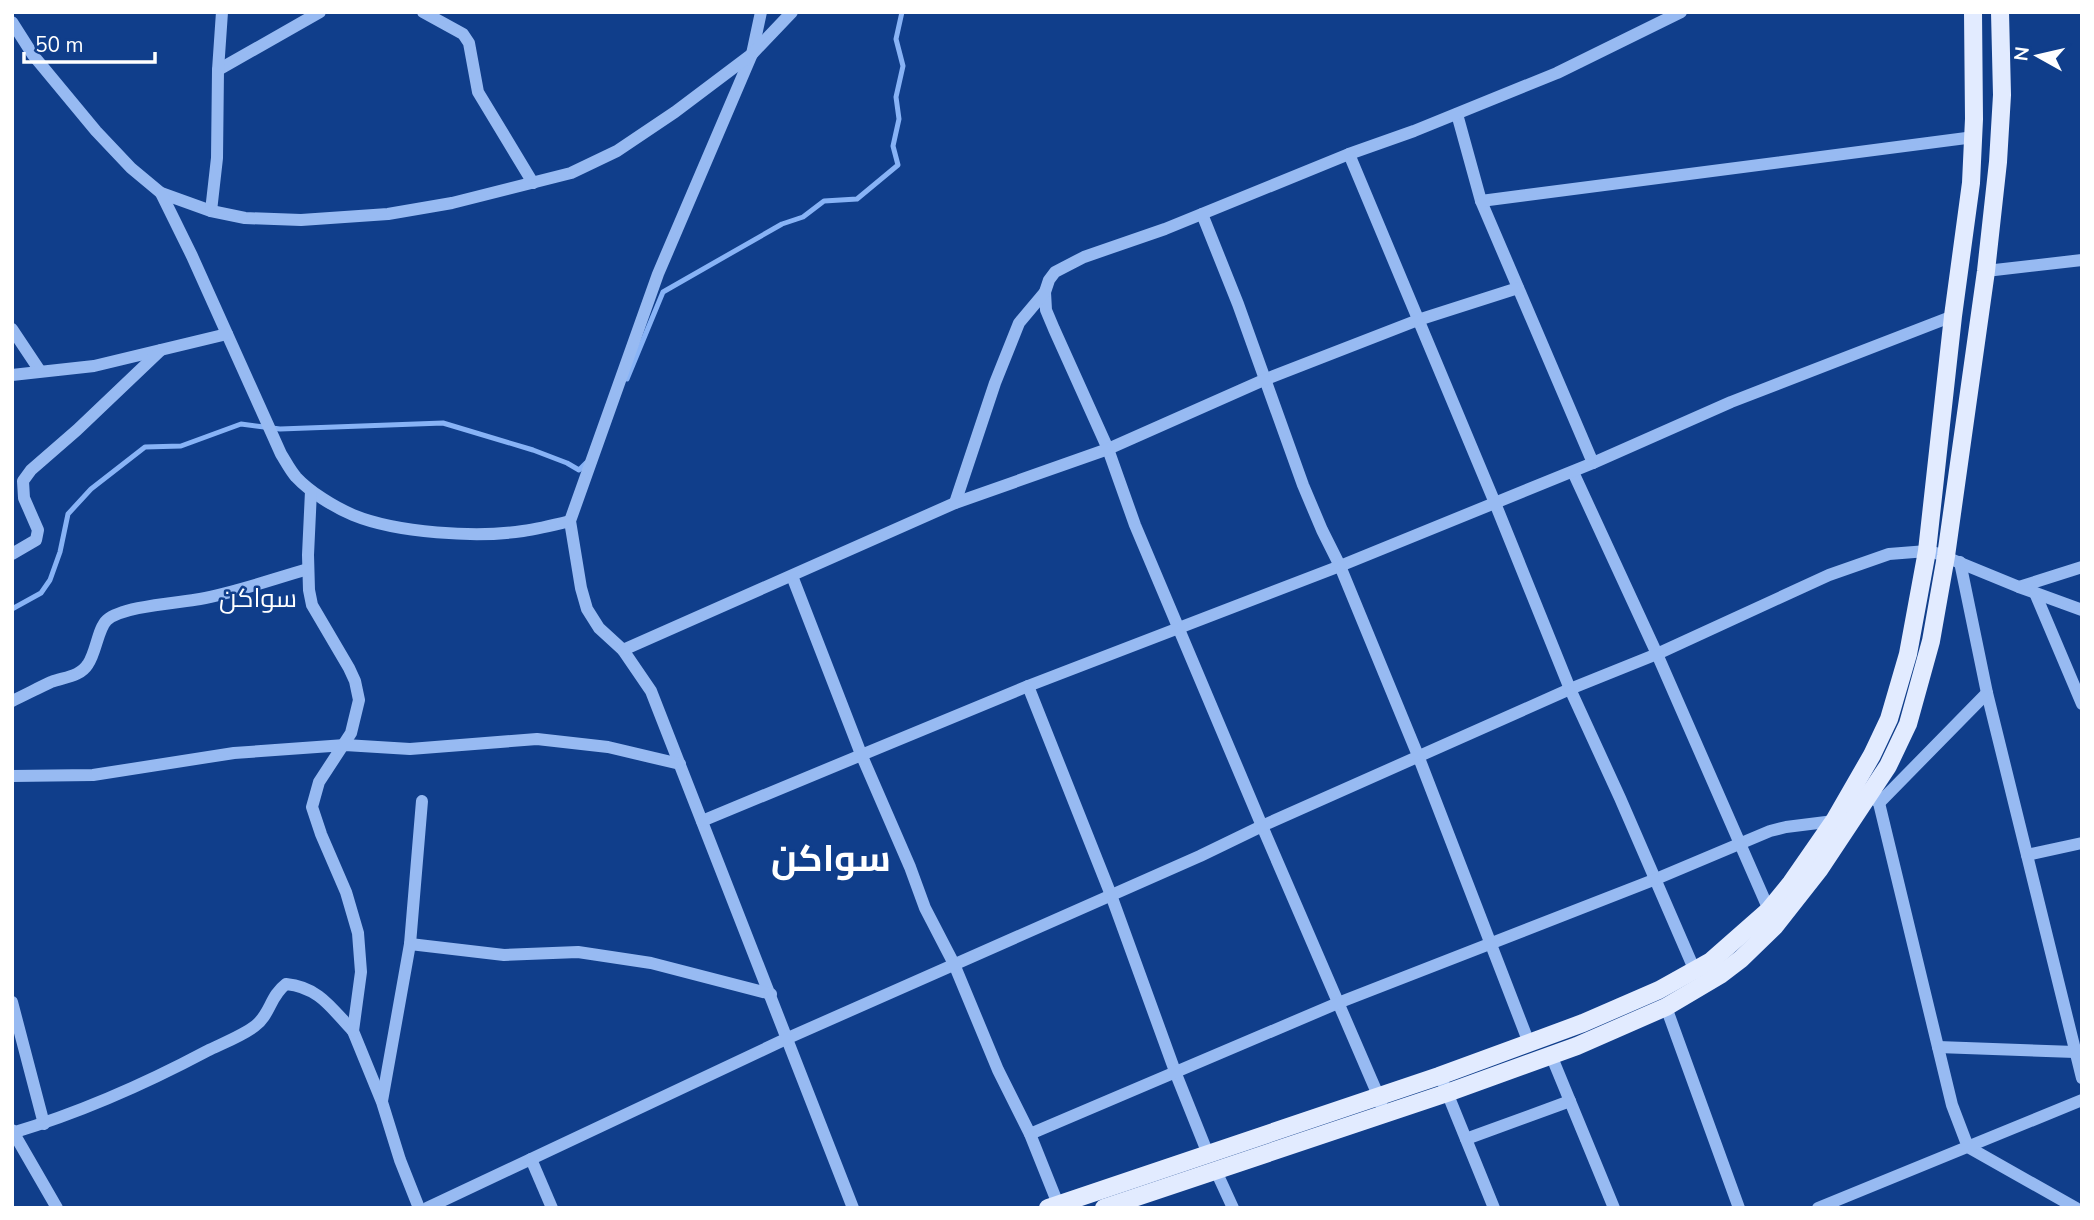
<svg xmlns="http://www.w3.org/2000/svg" width="2094" height="1220" font-family="'Nunito Sans',Cairo,sans-serif">
<style>
.lines{fill:none;stroke-linecap:round;stroke-linejoin:round}
.stream{stroke:#88b3f6;stroke-width:5}
.minor{stroke:#97baf2;stroke-width:12}
.major{stroke:#e2ebff;stroke-width:18}
.labels{text-anchor:middle;stroke-width:5;stroke-linejoin:round;paint-order:stroke}
.quarter-label{font-size:26px;fill:#fff;stroke:#103e8b}
.town-label{font-size:37px;font-weight:bold;fill:#fff;stroke:#103e8b}
</style>
<rect width="100%" height="100%" fill="#103e8b"/>
<g class="lines">
<g class="stream">
<polyline points="627,379 663,292 782,224 803,217 824,201 857,199 898,165 893,146 899,119 896,97 903,66 896,39 902,12"/>
<polyline points="12,609 41,593 50,580 60,552 68,514 91,489 145,447 181,446 241,424 280,429 443,423 533,450 567,463 579,470 586,463"/>
</g>
<g class="minor">
<polyline points="423,12 463,34 469,43 478,92 533,183"/>
<polyline points="761,12 752,54 658,274 570,521 581,588 587,609 599,628 623,650 651,691 853,1208"/>
<polyline points="12,22 33,55 96,131 131,168 161,193 211,211 245,218 301,220 388,214 452,203 571,173 617,151 675,112 752,54 792,12"/>
<polyline points="218,70 320,12"/>
<polyline points="1457,114 1481,201 1593,463"/>
<polyline points="1349,154 1495,503 1570,689 1620,798 1695,971"/>
<path d="M161 193 192 256 281 454C286 462 290 470 296 477 310 492 334 507 353 515 397 533 476 538 523 531 538 529 554 525 570 521"/>
<polyline points="1481,201 1974,137"/>
<polyline points="211,211 217,158 218,70 222,12"/>
<polyline points="1202,214 1238,304 1303,485 1322,530 1340,566 1419,758 1529,1043"/>
<polyline points="1986,271 2082,260"/>
<polyline points="1045,292 1046,310 1054,329 1108,449 1135,525 1262,826 1378,1095 1384,1113"/>
<polyline points="12,329 40,371"/>
<polyline points="12,375 94,366 227,334"/>
<polyline points="1573,472 1657,654 1769,910"/>
<polyline points="311,491 308,555 309,590 312,605 349,668 355,681 359,700 351,733 319,782 312,807 321,834 346,892 358,933 361,972 353,1031 382,1102 400,1160 419,1208"/>
<polyline points="955,503 995,383 1019,323 1045,292 1049,280 1055,272 1084,257 1165,229 1349,154 1414,131 1557,73 1681,12"/>
<polyline points="12,554 36,540 38,530 24,498 23,481 31,470 77,430 161,350"/>
<polyline points="1960,562 1987,693 2082,1078"/>
<polyline points="792,576 861,754 910,867 925,908 954,964 998,1070 1030,1134 1058,1204"/>
<polyline points="2019,587 2082,567"/>
<polyline points="2035,593 2082,704"/>
<polyline points="623,650 955,503 1108,449 1266,379 1418,320 1518,288"/>
<polyline points="1028,686 1111,895 1176,1074 1208,1154"/>
<path d="M12 701C25 695 38 688 51 682 64 677 80 677 88 664 96 653 98 628 107 620 123 606 178 603 200 599 237 592 273 579 308 569"/>
<polyline points="12,776 93,775 234,753 345,745 410,749 537,739 608,747 680,764"/>
<polyline points="1864,790 1879,803 1952,1105 1968,1147 2076,1208"/>
<polyline points="1879,803 1987,693"/>
<polyline points="702,821 1028,686 1340,566 1593,463 1731,402 1953,316"/>
<polyline points="2027,855 2082,843"/>
<polyline points="410,944 422,801"/>
<polyline points="12,1002 44,1124"/>
<polyline points="1666,1007 1739,1208"/>
<polyline points="1938,1047 2075,1052"/>
<polyline points="1551,1055 1614,1208"/>
<polyline points="1444,1085 1494,1208"/>
<polyline points="382,1101 410,944 504,955 578,952 651,963 771,994"/>
<polyline points="12,1130 57,1208"/>
<path d="M12 1133C79 1113 145 1084 207 1051 221 1044 242 1036 255 1026 270 1015 270 996 286 984 319 987 332 1009 353 1031"/>
<polyline points="1030,1134 1338,1003 1656,879 1770,831 1786,827 1834,821"/>
<polyline points="1466,1139 1570,1101"/>
<polyline points="531,1159 552,1208"/>
<polyline points="1216,1171 1233,1208"/>
<polyline points="427,1208 788,1038 1200,856 1262,826 1570,689 1657,654 1829,575 1889,554 1927,551 1936,553 2019,587 2082,610"/>
<polyline points="1818,1208 2082,1100"/>
</g>
<g class="major">
<polyline points="1048,1208 1439,1076 1583,1023 1659,990 1711,961 1769,910 1791,883 1834,821 1872,755 1889,719 1908,654 1927,551 1953,316 1971,183 1974,119 1973,12"/>
<polyline points="1104,1208 1447,1093 1577,1046 1666,1007 1720,975 1741,959 1775,926 1819,870 1888,766 1908,724 1931,641 1946,556 1986,271 1998,162 2002,95 2000,12"/>
</g>
</g>
<g class="labels">
<g class="quarter-label">
<text x="258" y="607">سواكن</text>
</g>
<g class="town-label">
<text x="831" y="871">سواكن</text>
</g>
</g>
<rect width="2094" height="1220" fill="none" stroke="#ffffff" stroke-width="28"/>
<g transform="translate(2038 56) rotate(278)" stroke="#103e8b" stroke-width="5" paint-order="stroke">
<path d="M0-5L12 26L0 18L-12 26Z" fill="#ffffff"/>
<text y="-10" font-size="19" font-weight="bold" text-anchor="middle" fill="#ffffff">N</text>
</g>
<path d="M24 52v10h131v-10" fill="none" stroke="#ffffff" stroke-width="3.5"/>
<text x="35" y="52" font-size="21" fill="#ffffff" stroke="#103e8b" stroke-width="5" paint-order="stroke">50 m</text>
</svg>
